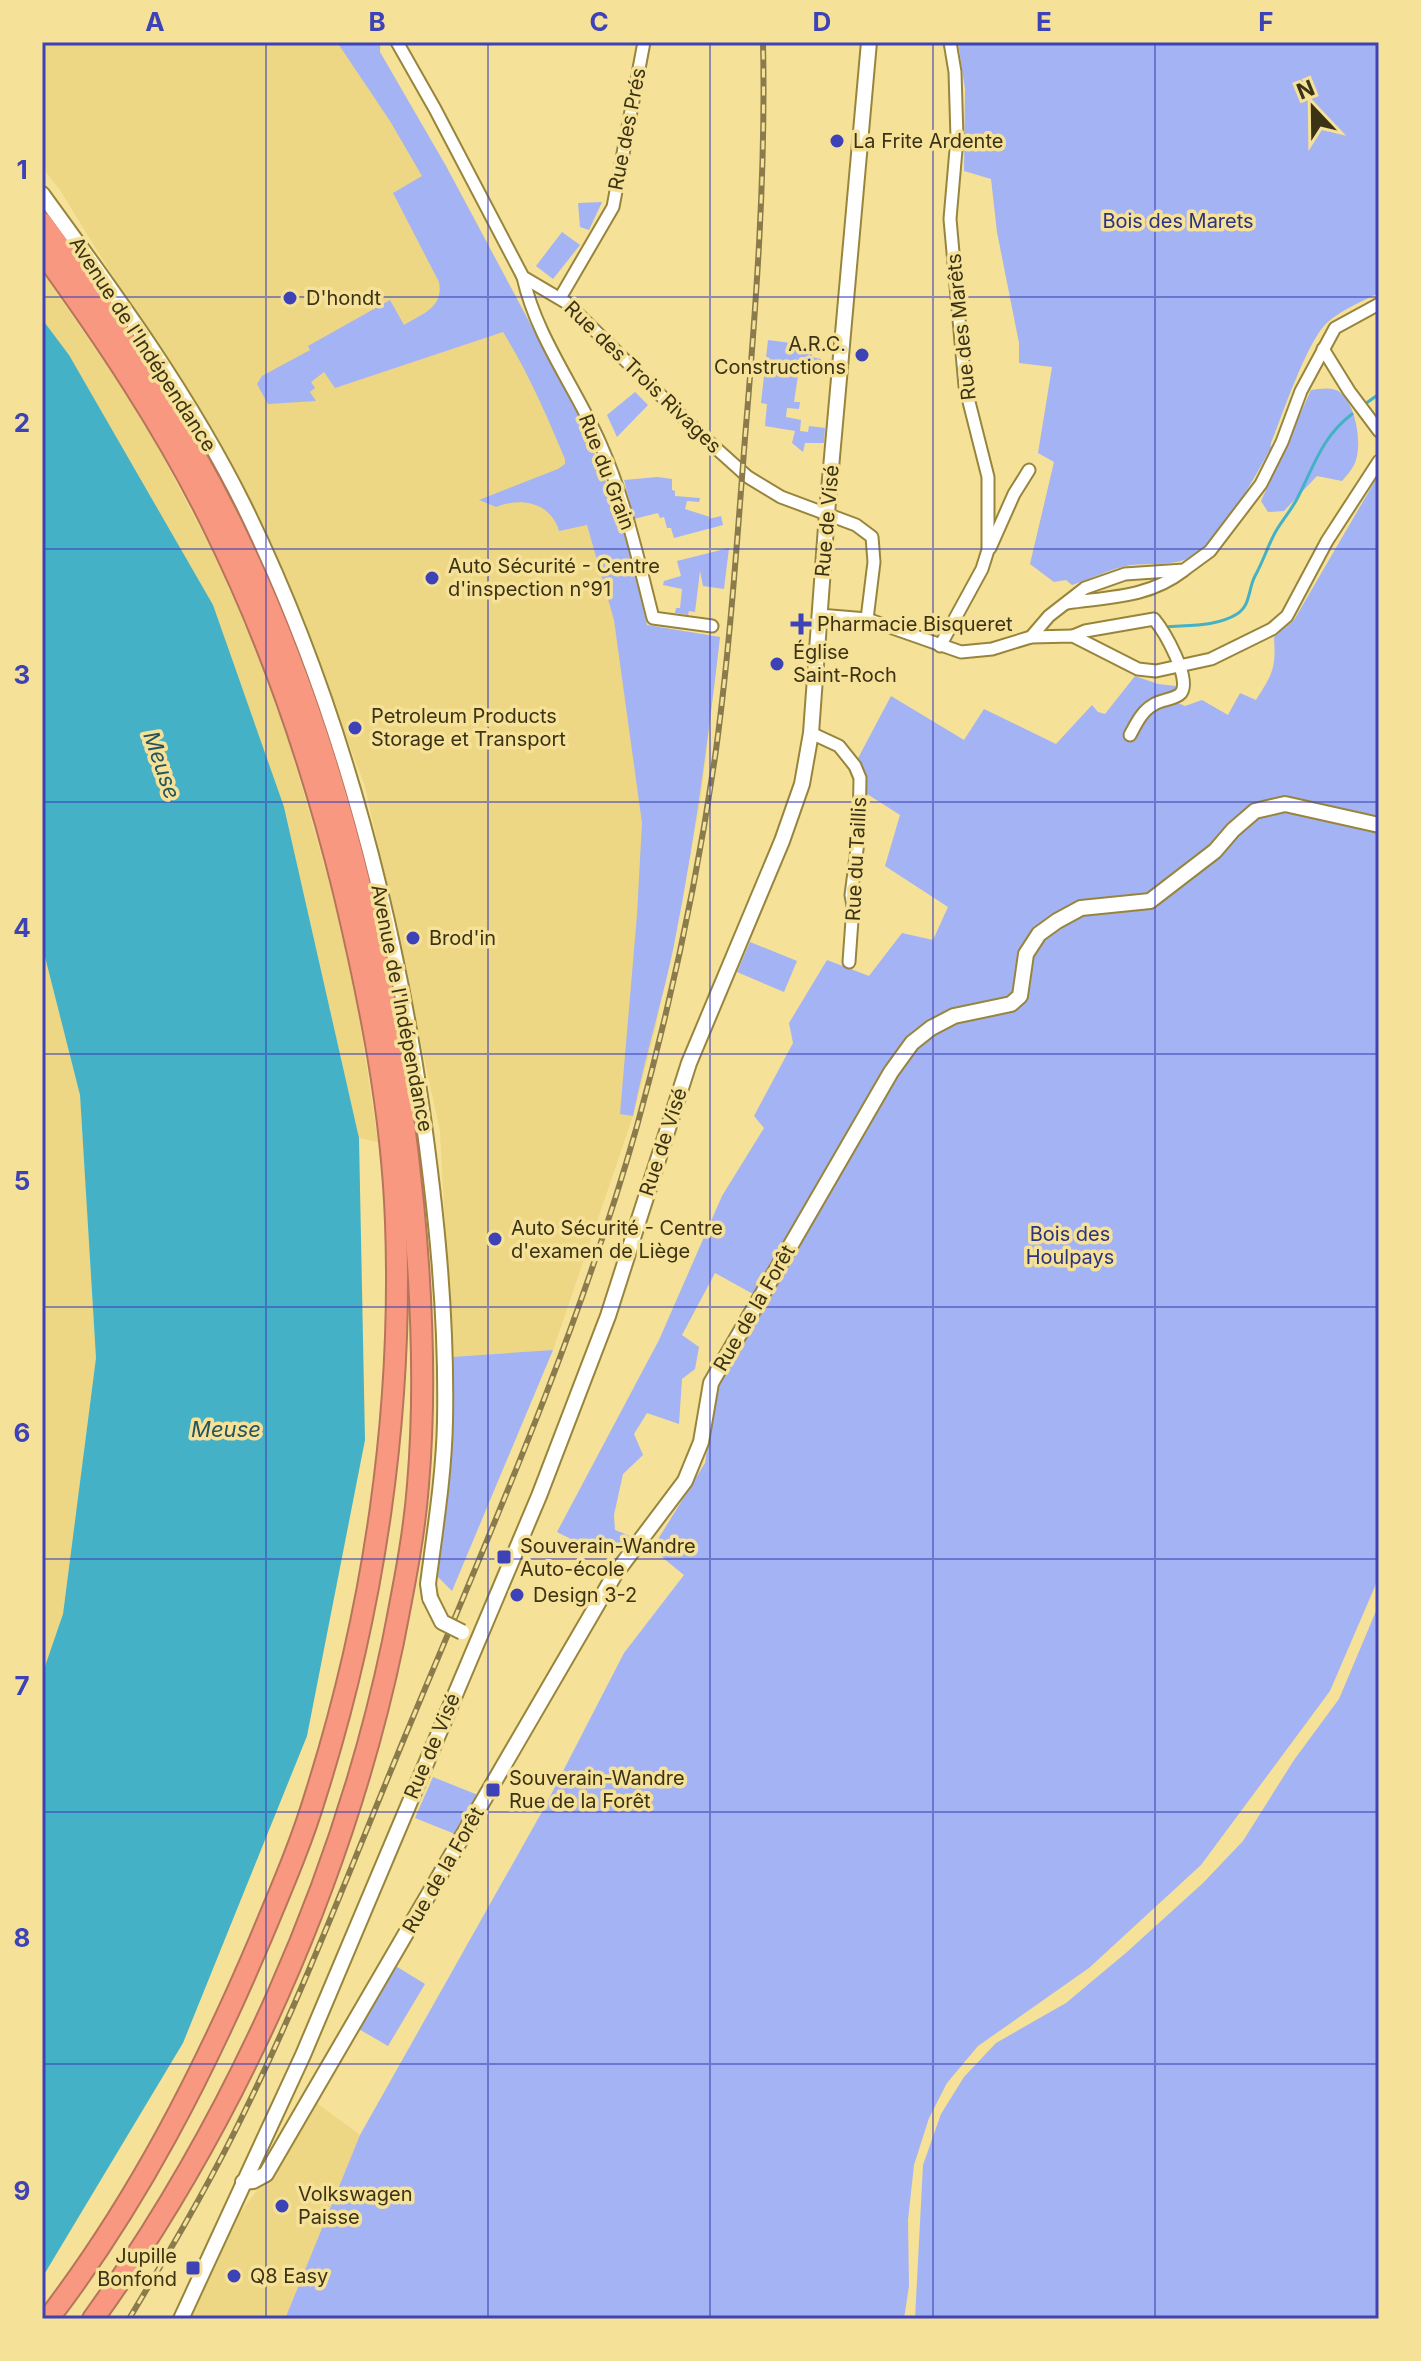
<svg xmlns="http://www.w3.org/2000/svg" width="1421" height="2361" font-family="Inter,sans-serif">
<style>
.built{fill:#edd684}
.green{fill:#a4b3f3}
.water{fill:#44b1c7}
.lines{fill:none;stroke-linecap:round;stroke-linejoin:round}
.stream{stroke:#44b1c7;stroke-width:3}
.street-casing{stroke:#98853c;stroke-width:15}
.secondary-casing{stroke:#98853c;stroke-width:18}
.highway-casing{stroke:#b6755b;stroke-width:24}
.street{stroke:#fff;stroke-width:11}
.secondary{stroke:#fff;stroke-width:14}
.highway{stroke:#f89881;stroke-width:20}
.rail-casing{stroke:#897b4b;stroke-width:6}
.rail{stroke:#f5e197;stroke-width:3;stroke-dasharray:9;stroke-linecap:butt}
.secondary-bridge-casing{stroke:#98853c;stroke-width:18;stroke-linecap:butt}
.secondary-bridge{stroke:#fff;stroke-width:14}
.grid{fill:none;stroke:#3d42b7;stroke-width:2;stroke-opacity:0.55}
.poi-dot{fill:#3d42b7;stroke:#f5e197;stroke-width:3}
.labels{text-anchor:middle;stroke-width:7;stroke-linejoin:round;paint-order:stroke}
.street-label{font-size:20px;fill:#3c3315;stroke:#f5e197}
.poi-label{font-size:20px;fill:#3c3315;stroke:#f5e197;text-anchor:start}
.park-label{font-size:20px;fill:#2c3382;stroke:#f5e197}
.water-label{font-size:22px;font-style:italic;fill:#26545e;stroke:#f5e197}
.neatline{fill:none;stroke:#3d42b7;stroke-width:3}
.grid-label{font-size:26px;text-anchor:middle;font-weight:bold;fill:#3d42b7}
</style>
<rect width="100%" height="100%" fill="#f5e197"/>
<g class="built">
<polygon points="42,42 381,42 380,52 446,166 578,413 623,524 647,625 720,637 700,804 655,1031 633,1116 553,1350 452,1357 440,1131 365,786 285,577 206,428 60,190 42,167"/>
<polygon points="42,272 125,392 158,448 218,562 266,674 288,738 334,900 354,983 378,1142 359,1138 284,807 69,355 42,319"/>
<polygon points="42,945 80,1095 96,1358 63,1614 42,1675"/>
<polygon points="314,2101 360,2135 285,2319 191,2319 240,2213 268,2176"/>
</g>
<g class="green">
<path d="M337 42H380V52L446 166 578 413 623 524 647 625 720 637C708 742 694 846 673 950 661 1006 644 1060 633 1116L620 1114 637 915 642 823 614 620 587 525 559 531C551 502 520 497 496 507L479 500 558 469 565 464V459C547 416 528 372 503 332L335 388 324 372 311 382 315 388 310 392 316 401 268 404 257 384 262 376 310 350 308 346 390 300 404 325C423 314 444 307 439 282L393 193 422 176 390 121Z"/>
<path d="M958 42H1379V293C1363 301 1343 309 1329 321 1308 337 1281 419 1270 446L1284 450 1311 390C1321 389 1333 386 1341 393 1357 407 1363 448 1354 465 1351 471 1346 476 1342 481L1317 476 1284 511 1268 512 1261 501 1282 455 1269 451C1254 479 1216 548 1187 559 1169 566 1150 563 1131 565 1112 568 1091 579 1072 585L1066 580 1054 582 1030 564 1054 462 1038 453 1052 367 1019 363V343L997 232 991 179 964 171 965 89Z"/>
<polygon points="602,202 589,230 580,227 578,203"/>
<polygon points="562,232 580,245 553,279 536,266"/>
<polygon points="768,340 813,346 812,357 821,359 821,364 809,363 808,370 799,369 794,402 800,402 799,409 787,408 786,417 801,420 800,431 808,432 809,426 825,428 824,443 805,443 803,452 792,443 795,431 765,426 767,404 761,403"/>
<polygon points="635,392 648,405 617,437 607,415"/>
<path d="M1379 474V1577L1330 1691 1201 1865 1089 1968 978 2046 947 2083 929 2118 914 2165 908 2220 909 2286 904 2319H285L360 2135 543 1810 624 1653 684 1575 652 1549 705 1463 717 1384 766 1301 715 1273 682 1335 699 1347 695 1369 682 1379 679 1424 647 1413 634 1434 643 1455 623 1474 614 1515 615 1530 630 1536 615 1554 579 1543 557 1532 659 1340 722 1196 764 1128 754 1116 793 1043 789 1023 827 960 869 976 902 933 933 940 948 907 885 866 900 815 864 792 856 762 891 696 964 740 984 709 1056 744 1092 705 1098 712 1105 714 1135 676 1158 684 1176 686V702L1185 706 1202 700 1228 715 1240 693 1256 700C1273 673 1276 669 1274 637L1294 620Z"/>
<polygon points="657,477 672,479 672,490 675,491 675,496 700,498 699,502 687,501 685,509 710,517 708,519 721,516 723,525 674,538 671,528 667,528 664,517 660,518 658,513 634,519 624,480"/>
<polygon points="729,548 724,589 703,586 700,571 695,612 689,611 688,615 675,613 676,608 680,608 682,589 663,585 664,581 681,576 677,561"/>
<polygon points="750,942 797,961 784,992 737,972"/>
<polygon points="553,1350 452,1591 438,1577 452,1357"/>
<polygon points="1379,1604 1379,2319 915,2319 923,2165 941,2114 964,2077 996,2043 1066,2003 1127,1952 1203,1883 1243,1841 1294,1760 1339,1699"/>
<polygon points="433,1777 478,1795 455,1834 415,1818"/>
<polygon points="394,1965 425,1984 388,2046 357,2028"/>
</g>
<polygon class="water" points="42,319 69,355 213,605 284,807 359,1138 365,1440 307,1736 183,2043 42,2278 42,1675 63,1614 96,1358 80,1095 42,945"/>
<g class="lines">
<g class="stream">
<polyline points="1365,404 1379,394"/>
<path d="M1165 627C1189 625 1216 627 1237 614 1251 605 1248 589 1255 576 1263 562 1268 545 1276 531 1283 519 1293 508 1299 495 1315 463 1323 436 1352 414"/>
</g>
<defs>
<g id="street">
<polyline points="397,42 435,109 523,277 567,303 699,433 748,477 781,497 856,525 872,537 874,562 867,619"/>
<path d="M523 277C536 336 575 387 600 443 625 499 638 559 653 618L712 626"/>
<polyline points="560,298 613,207 644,42"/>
<polyline points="1323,349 1349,391 1379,431"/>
<polyline points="990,548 1014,494 1029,470"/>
<path d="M1067 603C1108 597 1148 598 1183 571"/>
<polyline points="819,615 867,619 961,652 992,649 1031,637 1073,636 1138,669 1156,671 1211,659 1272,629 1287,616 1327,541 1379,461"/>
<path d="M1073 636 1085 631 1154 619C1164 631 1192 679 1181 693 1175 700 1161 699 1153 705 1142 711 1136 724 1130 735"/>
<polyline points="1031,637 1049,616 1085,588 1125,574 1184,570 1210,551 1261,484 1282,442 1301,391 1335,328 1379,304"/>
<polyline points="940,646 982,569 988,550 988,477 965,386 950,219 957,138 955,72 950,42"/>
<polyline points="811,733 839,746 855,766 860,778 859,834 851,895 853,906 849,962"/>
</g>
<g id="secondary">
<path d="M42 194C115 294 189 395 244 506 336 694 390 896 421 1103 436 1208 447 1314 445 1421 444 1475 435 1530 428 1584L430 1598"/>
<polyline points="243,2182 253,2181 266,2174 615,1574 685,1481 701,1442 711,1383 891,1072 912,1043 931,1028 954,1016 1011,1004 1020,996 1026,954 1039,934 1057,921 1081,908 1150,901 1215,851 1233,830 1255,811 1285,804 1379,825"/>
<polyline points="181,2319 303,2055 539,1496 608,1316 689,1063 782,841 802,784 811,733 827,513 869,42"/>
</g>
<g id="highway">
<path d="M42 223C111 316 177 415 229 519 334 732 390 968 413 1203 422 1297 426 1392 418 1485 414 1538 403 1590 393 1642 343 1880 235 2121 93 2319"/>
<path d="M42 251C105 338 166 429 213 525 271 642 313 766 344 892 370 1001 392 1111 396 1222 403 1415 374 1611 316 1794 301 1844 280 1892 260 1940 203 2074 137 2203 48 2319"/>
</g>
</defs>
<use href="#street" class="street-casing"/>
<use href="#secondary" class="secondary-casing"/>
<use href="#highway" class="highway-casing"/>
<use href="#street" class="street"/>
<use href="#secondary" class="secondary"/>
<use href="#highway" class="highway"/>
<defs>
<path id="rail" d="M129 2319C166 2257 203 2195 235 2131 302 1998 354 1858 411 1722 493 1526 579 1331 637 1126 671 1003 698 877 716 750 730 646 737 542 745 438 756 306 766 174 763 42"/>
</defs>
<use href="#rail" class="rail-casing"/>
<use href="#rail" class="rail"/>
<defs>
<polyline id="secondary-bridge" points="430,1598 442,1622 462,1632"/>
</defs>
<use href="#secondary-bridge" class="secondary-bridge-casing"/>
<use href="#secondary-bridge" class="secondary-bridge"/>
</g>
<path class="grid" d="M266 42V2319M488 42V2319M710 42V2319M933 42V2319M1155 42V2319M42 297H1379M42 549H1379M42 802H1379M42 1054H1379M42 1307H1379M42 1559H1379M42 1812H1379M42 2064H1379"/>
<g class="poi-dot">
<circle cx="837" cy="141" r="8"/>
<circle cx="290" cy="298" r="8"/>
<circle cx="862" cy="355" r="8"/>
<circle cx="432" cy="578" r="8"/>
<path d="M797 612h8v8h8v8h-8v8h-8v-8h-8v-8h8z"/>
<circle cx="777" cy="664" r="8"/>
<circle cx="355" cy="728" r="8"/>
<circle cx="413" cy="938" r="8"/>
<circle cx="495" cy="1239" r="8"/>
<rect x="496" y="1549" width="16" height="16" rx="4"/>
<circle cx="517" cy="1595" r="8"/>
<rect x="485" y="1782" width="16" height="16" rx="4"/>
<circle cx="282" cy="2206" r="8"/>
<rect x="185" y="2260" width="16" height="16" rx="4"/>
<circle cx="234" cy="2276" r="8"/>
</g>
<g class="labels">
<g class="street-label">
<text transform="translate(627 129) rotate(-79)" y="7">Rue des Prés</text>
<text transform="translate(961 327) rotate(-96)" y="7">Rue des Marêts</text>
<text transform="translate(143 344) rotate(57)" y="7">Avenue de l'Indépendance</text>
<text transform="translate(643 377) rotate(44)" y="7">Rue des Trois Rivages</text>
<text transform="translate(607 472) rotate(69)" y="7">Rue du Grain</text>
<text transform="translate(827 521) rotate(-85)" y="7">Rue de Visé</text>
<text transform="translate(856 859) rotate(-87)" y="7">Rue du Taillis</text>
<text transform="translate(402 1008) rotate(79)" y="7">Avenue de l'Indépendance</text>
<text transform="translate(663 1142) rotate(-72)" y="7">Rue de Visé</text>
<text transform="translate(754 1308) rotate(-60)" y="7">Rue de la Forêt</text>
<text transform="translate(432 1746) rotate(-67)" y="7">Rue de Visé</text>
<text transform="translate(443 1870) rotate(-60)" y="7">Rue de la Forêt</text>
</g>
<g class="poi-label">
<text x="853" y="148">La Frite Ardente</text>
<text x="306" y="305">D'hondt</text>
<text x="846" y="351" text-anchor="end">A.R.C.<tspan x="846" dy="23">Constructions</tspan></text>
<text x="448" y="573">Auto Sécurité - Centre<tspan x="448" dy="23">d'inspection n°91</tspan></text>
<text x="817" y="631">Pharmacie Bisqueret</text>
<text x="793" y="659">Église<tspan x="793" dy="23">Saint-Roch</tspan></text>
<text x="371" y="723">Petroleum Products<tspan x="371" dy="23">Storage et Transport</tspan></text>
<text x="429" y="945">Brod'in</text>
<text x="511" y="1235">Auto Sécurité - Centre<tspan x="511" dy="23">d'examen de Liège</tspan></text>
<text x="520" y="1553">Souverain-Wandre<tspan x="520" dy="23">Auto-école</tspan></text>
<text x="533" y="1602">Design 3-2</text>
<text x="509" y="1785">Souverain-Wandre<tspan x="509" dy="23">Rue de la Forêt</tspan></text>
<text x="298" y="2201">Volkswagen<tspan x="298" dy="23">Paisse</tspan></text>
<text x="177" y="2263" text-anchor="end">Jupille<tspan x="177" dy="23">Bonfond</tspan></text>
<text x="250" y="2283">Q8 Easy</text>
</g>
<g class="park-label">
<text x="1178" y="228">Bois des Marets</text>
<text x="1070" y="1241">Bois des<tspan x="1070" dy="23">Houlpays</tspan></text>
</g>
<g class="water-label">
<text transform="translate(162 765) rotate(71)" y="8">Meuse</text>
<text x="226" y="1437">Meuse</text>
</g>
</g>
<rect width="1421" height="2361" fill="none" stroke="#f5e197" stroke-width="88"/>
<g transform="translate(1313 108) rotate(338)" stroke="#f5e197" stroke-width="6" paint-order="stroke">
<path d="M0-6L14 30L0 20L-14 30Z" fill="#3c3315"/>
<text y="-12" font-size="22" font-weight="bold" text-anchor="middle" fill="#3c3315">N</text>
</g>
<rect x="44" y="44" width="1333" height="2273" class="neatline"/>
<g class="grid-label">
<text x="155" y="31">A</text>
<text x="377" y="31">B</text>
<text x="599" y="31">C</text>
<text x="822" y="31">D</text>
<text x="1044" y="31">E</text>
<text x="1266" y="31">F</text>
<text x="22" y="179">1</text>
<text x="22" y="432">2</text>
<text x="22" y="684">3</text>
<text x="22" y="937">4</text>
<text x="22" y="1190">5</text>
<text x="22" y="1442">6</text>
<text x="22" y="1695">7</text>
<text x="22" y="1947">8</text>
<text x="22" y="2200">9</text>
</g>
</svg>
